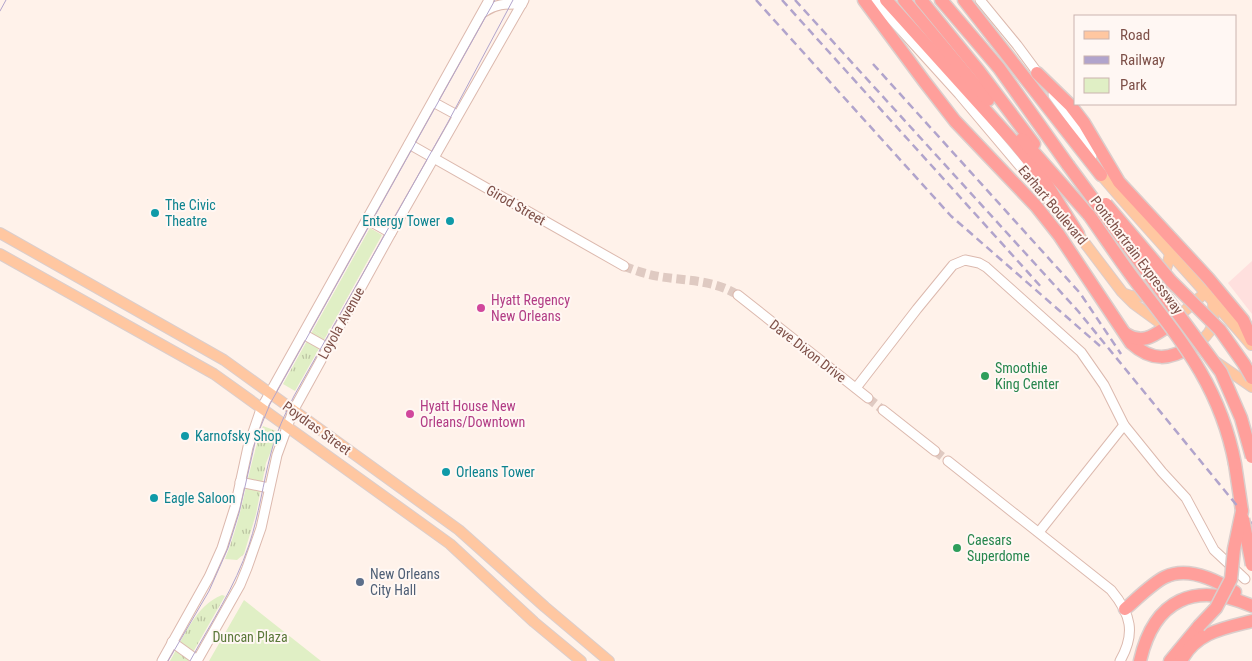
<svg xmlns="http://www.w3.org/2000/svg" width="1252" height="661" font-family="'Roboto Condensed',sans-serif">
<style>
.commercial{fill:#ffe0de}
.grass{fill:url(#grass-tufts)}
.park{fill:#e0efc5}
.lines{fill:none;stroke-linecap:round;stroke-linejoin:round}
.secondary-tunnel{stroke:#dfcac2;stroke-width:9;stroke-dasharray:9 4.5;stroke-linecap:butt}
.secondary-casing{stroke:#dcb9ae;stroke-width:11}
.primary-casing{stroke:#dbcecc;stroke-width:12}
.highway-casing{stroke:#dbcecc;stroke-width:15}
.secondary{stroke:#fff;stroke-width:9}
.primary{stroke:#ffc7a1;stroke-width:10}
.highway{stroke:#ff9f9b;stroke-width:12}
.tram{stroke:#b1a4cc;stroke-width:1}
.rail{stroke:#b1a4cc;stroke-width:2.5;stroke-dasharray:8 5;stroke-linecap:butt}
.highway-bridge-casing{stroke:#dbcecc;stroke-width:15;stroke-linecap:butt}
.highway-bridge{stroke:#ff9f9b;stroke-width:12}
.culture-dot{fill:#0f9aa8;stroke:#fff7f3;stroke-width:2}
.hotel-dot{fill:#d1479c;stroke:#fff7f3;stroke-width:2}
.leisure-dot{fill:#2e9e5b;stroke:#fff7f3;stroke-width:2}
.service-dot{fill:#5c6f8a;stroke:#fff7f3;stroke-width:2}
.labels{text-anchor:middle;stroke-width:4;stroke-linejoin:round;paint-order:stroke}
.culture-label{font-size:14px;fill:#0d838f;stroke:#fff7f3;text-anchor:start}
.street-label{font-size:14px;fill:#7e5048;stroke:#fff7f3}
.hotel-label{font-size:14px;fill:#b23c85;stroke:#fff7f3;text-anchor:start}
.leisure-label{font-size:14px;fill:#27864d;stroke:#fff7f3;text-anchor:start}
.service-label{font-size:14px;fill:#4e5e75;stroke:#fff7f3;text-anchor:start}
.park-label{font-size:14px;fill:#5a7839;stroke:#fff7f3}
</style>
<defs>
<pattern id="grass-tufts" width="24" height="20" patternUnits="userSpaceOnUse" patternTransform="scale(1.25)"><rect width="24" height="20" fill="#e0efc5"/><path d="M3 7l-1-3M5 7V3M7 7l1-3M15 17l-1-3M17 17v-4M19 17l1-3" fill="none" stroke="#bbc4a2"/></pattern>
</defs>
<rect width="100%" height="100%" fill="#fff2ea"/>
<polygon class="commercial" points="1252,261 1252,314 1228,283"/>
<g class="grass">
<polygon points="313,330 325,338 295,391 283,384"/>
<path d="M263 426 279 432 266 463 256 514 244 554 237 560 225 559C243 516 247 469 263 426Z"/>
<path d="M222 595 225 596 188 661H170C184 637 195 606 222 595Z"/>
</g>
<g class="park">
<polygon points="370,228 382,235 325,338 313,330"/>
<polygon points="244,600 321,661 209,661"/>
</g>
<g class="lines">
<g class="secondary-tunnel">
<path d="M624 266C636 271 649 275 662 277 688 281 714 280 738 295"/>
<polyline points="868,398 883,410"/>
<polyline points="935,451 948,461"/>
</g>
<defs>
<g id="secondary">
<polyline points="874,0 959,94 1056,209"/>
<polyline points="980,0 1017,45 1040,76"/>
<path d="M484 12C497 3 507 4 522 4"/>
<polyline points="1053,95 1072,121 1092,156"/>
<polyline points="433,102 457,115"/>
<polyline points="409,144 624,266"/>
<polyline points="368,220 391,233"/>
<polyline points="738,295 868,398"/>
<polyline points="303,334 328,348"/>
<polyline points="856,388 917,309 953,265 965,260 979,263 986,267 1081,352 1104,385 1124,425 1162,472 1186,498 1214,550 1245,579"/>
<polyline points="883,410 935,451"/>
<path d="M948 461 1111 590C1131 614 1136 633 1120 661"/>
<polyline points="240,482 269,488"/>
<polyline points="1039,532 1124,425"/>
<polyline points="172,642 197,660"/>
<polyline points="162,661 209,577 222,548 235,507 248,447 261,409 489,0"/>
<polyline points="197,661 240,585 247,568 261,528 277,455 293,411 391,233 524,0"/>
</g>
<g id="primary">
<path d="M1101 175C1150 233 1202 287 1251 345"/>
<polyline points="0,233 224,360 459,530 545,607 609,661"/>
<polyline points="1078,234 1122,292 1134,304 1171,331"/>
<polyline points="0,254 214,374 450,544 534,622 581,661"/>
<path d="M1125 294C1152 306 1167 274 1170 253"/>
<polyline points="1165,328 1206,292"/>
<path d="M1193 346C1215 333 1214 324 1213 300"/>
<polyline points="1216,362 1252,387"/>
</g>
<g id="highway">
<path d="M864 0 924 81 955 121 1036 206 1059 235 1131 343C1152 362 1170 360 1192 346"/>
<polyline points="886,0 1014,142 1042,177 1078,234"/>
<polyline points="904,0 988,100"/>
<polyline points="921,0 979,71 1034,144"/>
<polyline points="941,0 999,68 1068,165"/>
<polyline points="964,0 1101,175"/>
<polyline points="1037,73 1071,106 1084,123 1119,182 1208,278 1243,320 1252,340"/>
<polyline points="1022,139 1089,215"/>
<path d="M1126 334C1141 344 1152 337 1165 328"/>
<polyline points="1235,464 1242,511"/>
<path d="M1125 609C1138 598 1151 584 1165 577 1188 566 1216 580 1235 592"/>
<path d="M1140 661C1154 599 1195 581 1252 606"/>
<polyline points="1170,661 1199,626"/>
<path d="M1181 661C1196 632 1224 628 1252 621"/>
</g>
</defs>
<use href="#secondary" class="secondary-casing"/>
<use href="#primary" class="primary-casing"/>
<use href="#highway" class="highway-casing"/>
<use href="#secondary" class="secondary"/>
<use href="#primary" class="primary"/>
<use href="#highway" class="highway"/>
<g class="tram">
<polyline points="0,11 6,0"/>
<polyline points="168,661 209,591 228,548 239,513 256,438 270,404 495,0"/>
<path d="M190 661C211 623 235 587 249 545 259 515 263 483 271 453 276 433 285 414 294 396L447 124 513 0"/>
</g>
<g class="rail">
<polyline points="756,0 951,216 1100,346"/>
<polyline points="782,0 1043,289"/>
<polyline points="795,0 1078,311 1252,524"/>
<polyline points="873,64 1080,293 1121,354"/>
</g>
<defs>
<g id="highway-bridge">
<polyline points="1068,165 1221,372 1241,418 1252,457"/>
<polyline points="1106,204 1171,281 1220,330 1244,364 1252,378"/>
<path d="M1089 215C1106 239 1122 264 1140 287 1185 345 1221 390 1235 464"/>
<polyline points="1243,519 1252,565"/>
<polyline points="1199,626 1216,608 1231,579 1234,549 1242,511"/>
</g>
</defs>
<use href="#highway-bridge" class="highway-bridge-casing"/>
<use href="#highway-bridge" class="highway-bridge"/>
</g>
<g class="culture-dot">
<circle cx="155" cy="213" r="5"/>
<circle cx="450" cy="221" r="5"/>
<circle cx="185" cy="436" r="5"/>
<circle cx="446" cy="472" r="5"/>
<circle cx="154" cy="498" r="5"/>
</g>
<g class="hotel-dot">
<circle cx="481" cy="308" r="5"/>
<circle cx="410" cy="414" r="5"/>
</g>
<g class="leisure-dot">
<circle cx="985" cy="376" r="5"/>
<circle cx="957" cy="548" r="5"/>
</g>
<circle class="service-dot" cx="360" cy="582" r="5"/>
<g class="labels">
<g class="culture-label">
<text x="165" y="210">The Civic<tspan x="165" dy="16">Theatre</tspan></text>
<text x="440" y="226" text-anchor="end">Entergy Tower</text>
<text x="195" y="441">Karnofsky Shop</text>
<text x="456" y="477">Orleans Tower</text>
<text x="164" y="503">Eagle Saloon</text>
</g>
<g class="street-label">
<text transform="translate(516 205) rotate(30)" y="5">Girod Street</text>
<text transform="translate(1053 205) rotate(50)" y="5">Earhart Boulevard</text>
<text transform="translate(1137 255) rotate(53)" y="5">Pontchartrain Expressway</text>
<text transform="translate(341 323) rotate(-61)" y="5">Loyola Avenue</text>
<text transform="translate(808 351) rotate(38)" y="5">Dave Dixon Drive</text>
<text transform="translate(317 428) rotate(36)" y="5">Poydras Street</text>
</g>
<g class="hotel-label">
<text x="491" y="305">Hyatt Regency<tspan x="491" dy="16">New Orleans</tspan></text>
<text x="420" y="411">Hyatt House New<tspan x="420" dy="16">Orleans/Downtown</tspan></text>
</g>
<g class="leisure-label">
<text x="995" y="373">Smoothie<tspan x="995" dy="16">King Center</tspan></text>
<text x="967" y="545">Caesars<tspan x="967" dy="16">Superdome</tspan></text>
</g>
<g class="service-label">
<text x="370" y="579">New Orleans<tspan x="370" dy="16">City Hall</tspan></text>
</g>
<g class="park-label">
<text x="250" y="642">Duncan Plaza</text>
</g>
</g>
<rect x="1074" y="15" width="162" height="90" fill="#fff7f3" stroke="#cbb4af"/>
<rect x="1084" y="31" width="25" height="8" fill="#ffc7a1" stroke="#cbb4af"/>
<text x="1120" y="40" font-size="15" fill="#7e5048">Road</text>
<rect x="1084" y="56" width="25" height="8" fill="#b1a4cc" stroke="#cbb4af"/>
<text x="1120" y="65" font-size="15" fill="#7e5048">Railway</text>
<rect x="1084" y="78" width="25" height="15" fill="#e0efc5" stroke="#cbb4af"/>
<text x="1120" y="90" font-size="15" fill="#7e5048">Park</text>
</svg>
